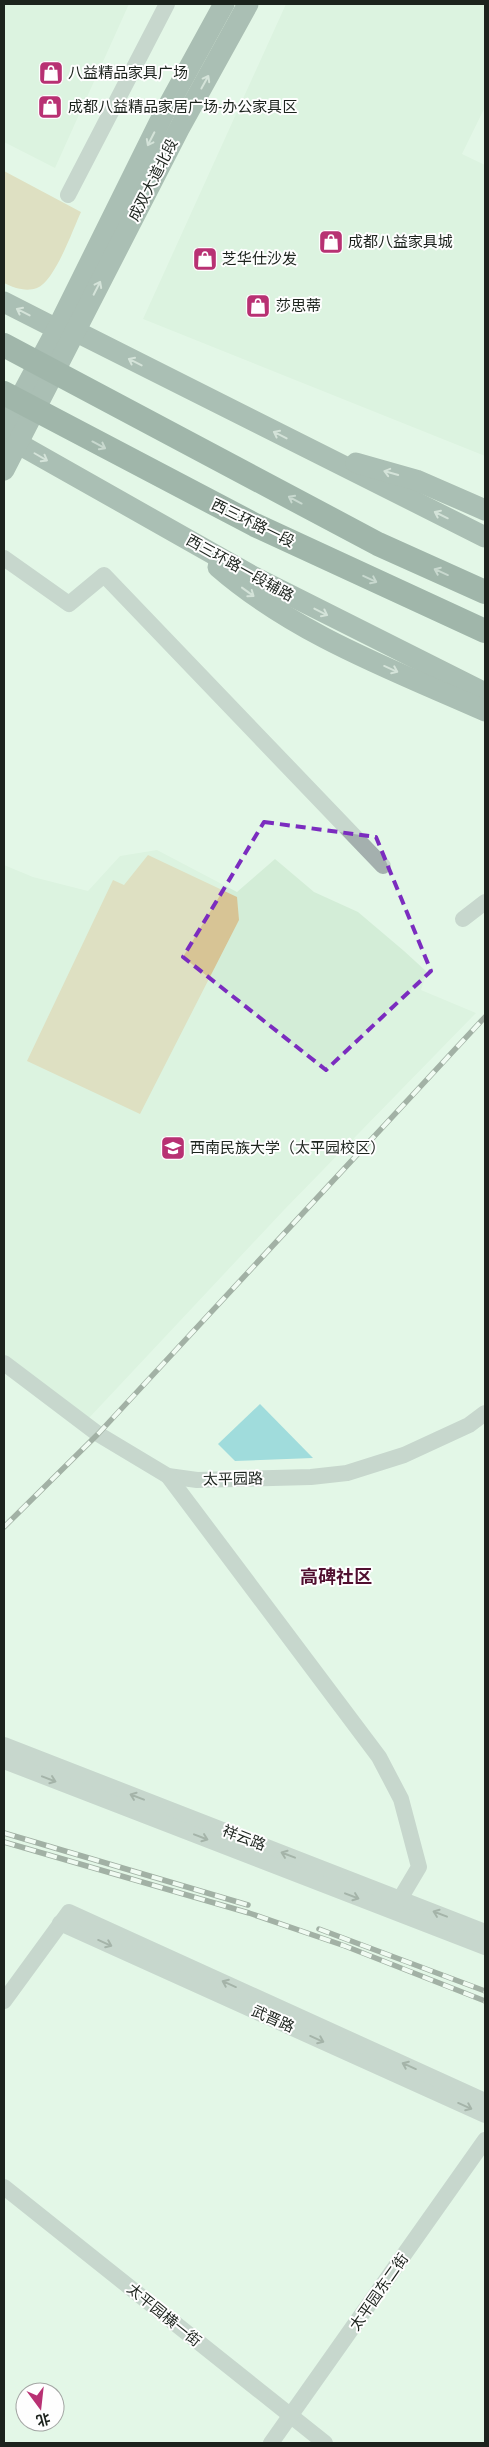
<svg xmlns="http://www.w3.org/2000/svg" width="489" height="2447" font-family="'PT Sans Narrow','Noto Sans SC',sans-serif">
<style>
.built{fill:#d3edd7}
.green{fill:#d7c495}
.water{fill:#4ebacf}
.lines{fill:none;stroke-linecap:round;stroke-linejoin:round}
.minor{stroke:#a4b0ae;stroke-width:16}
.major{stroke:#657a75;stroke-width:21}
.highway{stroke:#4e6761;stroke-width:24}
.rail-casing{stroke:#525c54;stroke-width:5.5}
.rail{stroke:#fefefe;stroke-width:4;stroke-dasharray:11;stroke-linecap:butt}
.oneway{stroke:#c1c9c7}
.oneway2{stroke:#a6b2b0}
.oneway3{stroke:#59625e}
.marked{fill:none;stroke:#7b2cbf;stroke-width:4;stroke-dasharray:10 6;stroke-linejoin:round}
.labels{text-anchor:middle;stroke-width:4;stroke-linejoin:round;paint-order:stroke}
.poi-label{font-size:15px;fill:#1c231d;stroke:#fefefe;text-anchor:start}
.street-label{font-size:15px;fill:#1c231d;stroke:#fefefe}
.quarter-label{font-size:18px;font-weight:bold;fill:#500f2f;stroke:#fefefe}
</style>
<rect width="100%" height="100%" fill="#e3f7e7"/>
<g class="built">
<polygon points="4,4 129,4 55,168 4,142"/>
<polygon points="286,4 485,4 485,107 462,154 485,165 485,456 143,319"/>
<polygon points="157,850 237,892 275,859 314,892 358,912 404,951 427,972 421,990 476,1013 284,1210 89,1418 4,1356 4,865 33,877 88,891 120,856"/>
</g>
<g class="green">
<path d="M4 171 81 212C73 229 55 281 37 288 26 292 14 288 4 283Z"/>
<polygon points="148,855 237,897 239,920 140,1114 27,1061 113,880 124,885"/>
</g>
<polygon class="water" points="260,1404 313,1458 235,1461 218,1444"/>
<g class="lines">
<g class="minor">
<polyline points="68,195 167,4"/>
<polyline points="4,558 69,604 104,575 383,866"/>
<polyline points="463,919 485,902"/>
<polyline points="4,1363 98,1434 168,1476 197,1480 311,1477 347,1473 404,1455 469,1425 485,1413"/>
<polyline points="168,1476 379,1757 401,1799 419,1867 400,1899"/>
<polyline points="4,1745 485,1932"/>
<polyline points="4,1761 485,1947"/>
<polyline points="60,1923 485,2115"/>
<polyline points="4,2001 69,1912 485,2101"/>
<polyline points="4,2187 325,2443"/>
<polyline points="271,2443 485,2140"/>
</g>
<g class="major">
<polyline points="4,302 57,329 75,331 485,537"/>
<polyline points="4,426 17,443 254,577 485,693"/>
<polyline points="4,428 57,329 162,117 224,4"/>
<polyline points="356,463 416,480 485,510"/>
<polyline points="4,470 179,129 248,4"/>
<path d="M218 567C295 634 393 670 485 711"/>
</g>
<g class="highway">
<polyline points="4,345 378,544 485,592"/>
<polyline points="4,393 255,525 485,631"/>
</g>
<defs>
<g id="rail">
<polyline points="4,1527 98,1434 485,1017"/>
<polyline points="4,1833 248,1905"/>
<polyline points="4,1842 249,1913 345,1946 485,2001"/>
<polyline points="319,1929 485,1991"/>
</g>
</defs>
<use href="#rail" class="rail-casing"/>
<use href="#rail" class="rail"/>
</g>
<defs><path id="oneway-shaft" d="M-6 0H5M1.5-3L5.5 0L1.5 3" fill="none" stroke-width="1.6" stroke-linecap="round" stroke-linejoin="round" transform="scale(1.25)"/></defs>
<g class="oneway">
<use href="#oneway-shaft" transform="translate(205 82) rotate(-61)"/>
<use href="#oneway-shaft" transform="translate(151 139) rotate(117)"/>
<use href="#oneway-shaft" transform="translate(97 288) rotate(-63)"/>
<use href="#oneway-shaft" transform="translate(23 312) rotate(-153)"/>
<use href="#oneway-shaft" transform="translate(135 362) rotate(-153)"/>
<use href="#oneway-shaft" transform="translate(280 435) rotate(-153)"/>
<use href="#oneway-shaft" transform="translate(41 457) rotate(30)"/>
<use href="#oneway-shaft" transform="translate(391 473) rotate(-164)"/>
<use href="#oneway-shaft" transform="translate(441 515) rotate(-154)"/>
<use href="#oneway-shaft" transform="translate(248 592) rotate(36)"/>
<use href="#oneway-shaft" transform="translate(321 612) rotate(27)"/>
<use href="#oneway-shaft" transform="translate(391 669) rotate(24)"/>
</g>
<g class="oneway2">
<use href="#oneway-shaft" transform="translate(99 445) rotate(28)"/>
<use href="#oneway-shaft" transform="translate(295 500) rotate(-152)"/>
<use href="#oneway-shaft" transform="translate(441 572) rotate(-156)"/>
<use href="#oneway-shaft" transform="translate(370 579) rotate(25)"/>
</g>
<g class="oneway3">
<use href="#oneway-shaft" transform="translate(49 1779) rotate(21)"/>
<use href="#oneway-shaft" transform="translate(137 1797) rotate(-159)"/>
<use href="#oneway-shaft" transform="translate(201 1837) rotate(21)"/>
<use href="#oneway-shaft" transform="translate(288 1855) rotate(-159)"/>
<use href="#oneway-shaft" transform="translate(352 1896) rotate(21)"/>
<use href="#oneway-shaft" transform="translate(440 1914) rotate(-159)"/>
<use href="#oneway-shaft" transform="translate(105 1943) rotate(24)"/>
<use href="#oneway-shaft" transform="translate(229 1984) rotate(-156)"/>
<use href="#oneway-shaft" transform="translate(317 2039) rotate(24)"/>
<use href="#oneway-shaft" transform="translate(409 2066) rotate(-156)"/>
<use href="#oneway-shaft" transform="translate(465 2106) rotate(24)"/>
</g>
<path d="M0 0H489V2447H0ZM264 822 376 837 431 971 326 1070 183 957Z" fill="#e3f7e7" fill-opacity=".55" fill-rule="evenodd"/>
<path class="marked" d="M264 822 376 837 431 971 326 1070 183 957Z"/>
<defs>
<symbol id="shop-square" viewBox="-11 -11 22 22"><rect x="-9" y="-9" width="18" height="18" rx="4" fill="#b83173" stroke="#fefefe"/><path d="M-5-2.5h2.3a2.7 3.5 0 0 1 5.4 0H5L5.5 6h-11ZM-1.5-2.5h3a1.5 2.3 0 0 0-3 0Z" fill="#fff"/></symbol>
<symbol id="university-square" viewBox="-11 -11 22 22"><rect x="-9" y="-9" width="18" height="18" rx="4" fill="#b83173" stroke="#fefefe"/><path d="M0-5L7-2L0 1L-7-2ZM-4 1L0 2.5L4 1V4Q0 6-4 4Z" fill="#fff"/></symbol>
</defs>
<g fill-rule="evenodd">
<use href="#shop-square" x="37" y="59" width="28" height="28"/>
<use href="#shop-square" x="36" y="93" width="28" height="28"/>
<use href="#shop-square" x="317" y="228" width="28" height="28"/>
<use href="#shop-square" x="191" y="245" width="28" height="28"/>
<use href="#shop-square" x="244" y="292" width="28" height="28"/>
<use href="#university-square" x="159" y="1134" width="28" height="28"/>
</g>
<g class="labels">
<g class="poi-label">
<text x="68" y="78">八益精品家具广场</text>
<text x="68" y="112">成都八益精品家居广场-办公家具区</text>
<text x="348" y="247">成都八益家具城</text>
<text x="222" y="264">芝华仕沙发</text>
<text x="276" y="311">莎思蒂</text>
<text x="190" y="1153">西南民族大学（太平园校区）</text>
</g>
<g class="street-label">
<text transform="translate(153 180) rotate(-63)" y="5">成双大道北段</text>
<text transform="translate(253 523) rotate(26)" y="5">西三环路一段</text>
<text transform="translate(240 568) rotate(29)" y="5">西三环路一段辅路</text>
<text transform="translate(233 1479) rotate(-1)" y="5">太平园路</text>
<text transform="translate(244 1838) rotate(21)" y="5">祥云路</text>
<text transform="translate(273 2019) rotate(24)" y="5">武晋路</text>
<text transform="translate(379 2292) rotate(-55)" y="5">太平园东二街</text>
<text transform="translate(164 2315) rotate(39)" y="5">太平园横一街</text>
</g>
<g class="quarter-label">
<text x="336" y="1583">高碑社区</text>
</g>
</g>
<rect width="489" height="2447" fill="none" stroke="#1c231d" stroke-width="10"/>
<g transform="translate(40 2407) rotate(165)"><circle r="24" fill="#fefefe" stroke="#a4a6a4"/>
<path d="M0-4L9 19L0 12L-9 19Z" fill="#b83173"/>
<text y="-8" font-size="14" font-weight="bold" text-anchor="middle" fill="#1c231d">北</text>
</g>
</svg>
